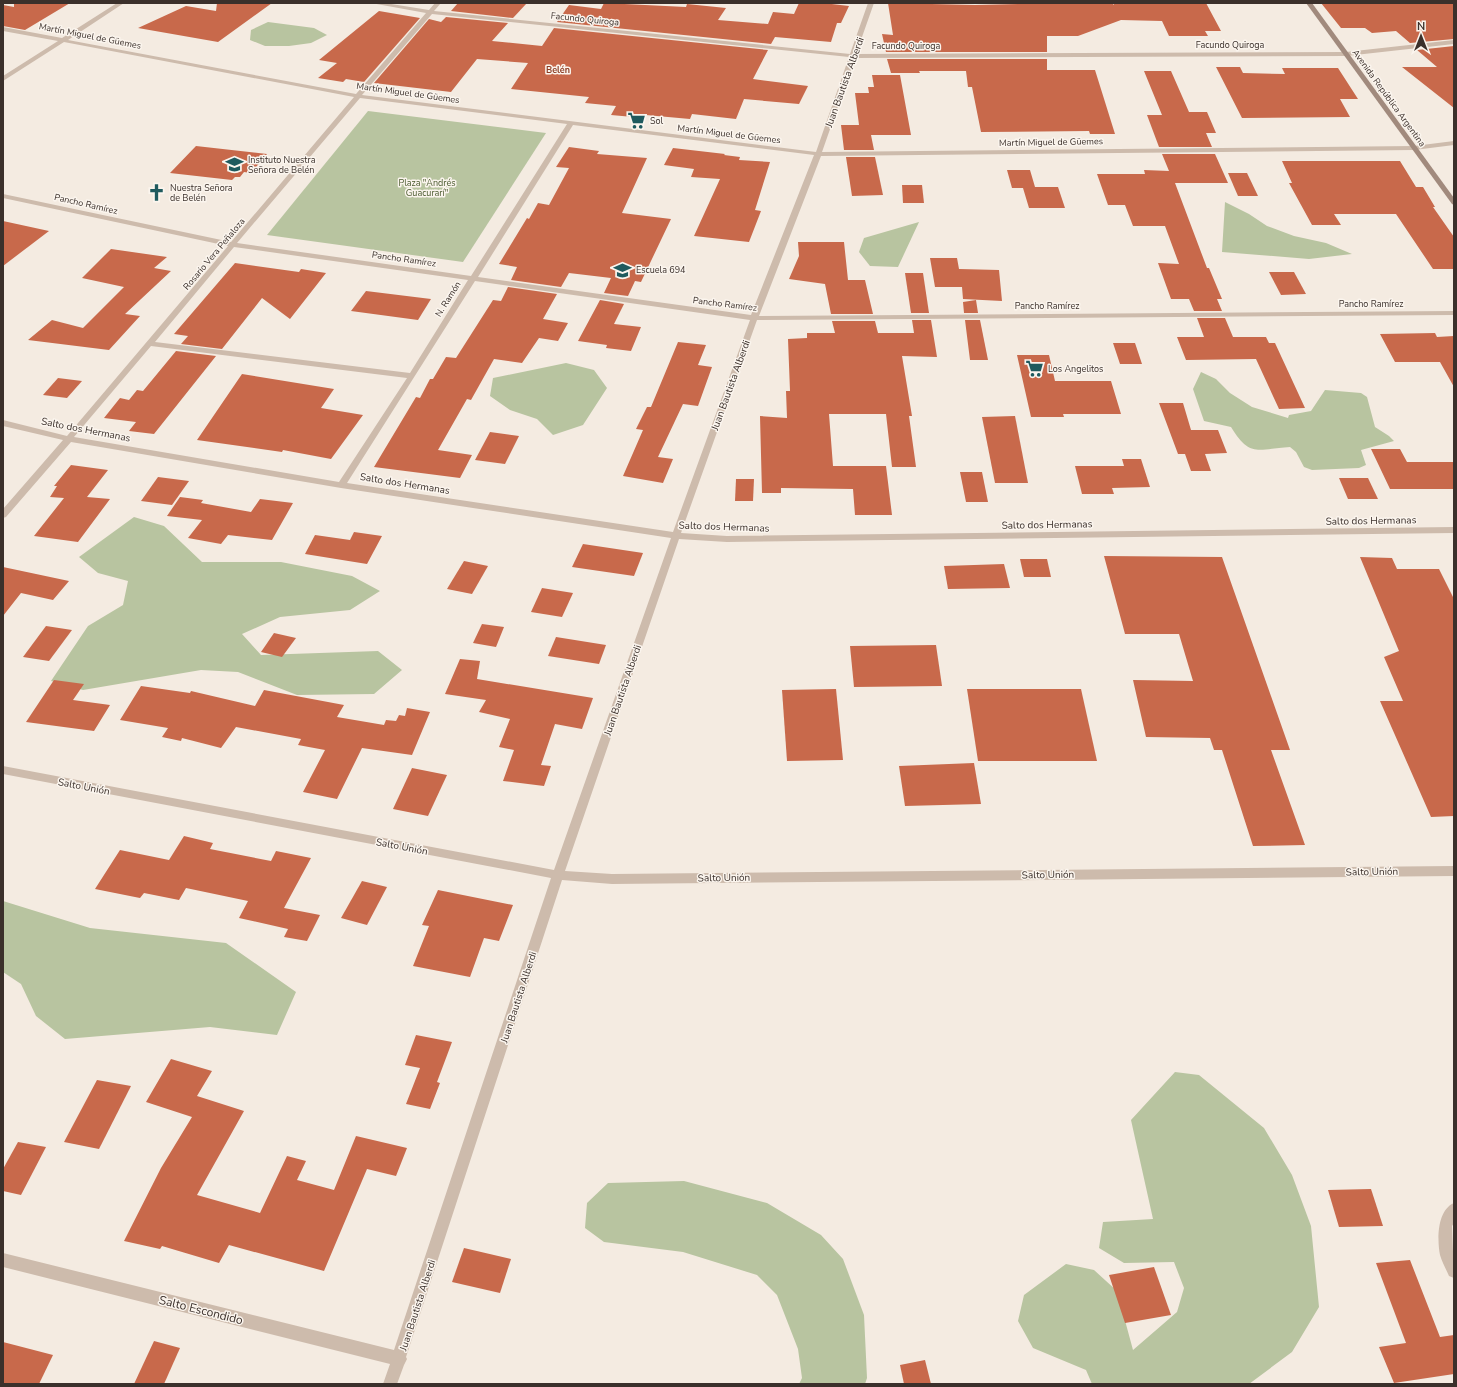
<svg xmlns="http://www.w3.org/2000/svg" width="1457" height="1387" font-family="'Nunito Sans',sans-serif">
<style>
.green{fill:#b8c4a0}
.building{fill:#c8694b}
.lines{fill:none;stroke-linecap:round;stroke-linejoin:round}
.minor{fill:#cdbbac;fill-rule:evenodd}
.secondary{fill:#a18a7d;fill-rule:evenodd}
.labels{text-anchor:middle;stroke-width:3;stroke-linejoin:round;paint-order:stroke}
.far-street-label{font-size:9px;fill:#3b302b;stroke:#fbf5ee}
.far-neighbourhood-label{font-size:9px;font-weight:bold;fill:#8c3b22;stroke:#fbf5ee}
.far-poi-label{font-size:9px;fill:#3b302b;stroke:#fbf5ee;text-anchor:start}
.far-park-label{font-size:9px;fill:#4a5a2e;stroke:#fbf5ee}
.street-label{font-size:10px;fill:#3b302b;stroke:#fbf5ee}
.near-street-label{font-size:12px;fill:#3b302b;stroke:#fbf5ee}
</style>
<rect width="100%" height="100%" fill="#f4ebe1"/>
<g class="green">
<polygon points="268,22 314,28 327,35 311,43 289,46 265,46 250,40 251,30"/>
<polygon points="368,111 546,133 463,262 267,235"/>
<polygon points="1225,202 1249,214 1267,226 1294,236 1326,243 1352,254 1309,259 1222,252"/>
<polygon points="919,222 898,267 870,266 859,252 864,238"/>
<polygon points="566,363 594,370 607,388 583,425 553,435 537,419 510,410 490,396 493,378"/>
<path d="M1201 372 1216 379 1230 393 1252 407 1288 418 1289 415 1311 411 1325 390 1361 393 1367 397 1375 427 1389 436 1394 441 1361 450 1366 465 1359 468 1312 470 1304 467 1296 452 1290 447C1257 449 1250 458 1231 427L1204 421 1193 389Z"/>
<polygon points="134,517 164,526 202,562 281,562 352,576 380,591 350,610 280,617 242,634 261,655 378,651 402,670 374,694 297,695 238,672 201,670 83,690 51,681 88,626 123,605 128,581 98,573 79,557"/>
<polygon points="3,901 90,928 226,943 296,992 277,1035 210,1027 65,1039 36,1016 21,984 3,972"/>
<polygon points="1175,1072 1199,1075 1264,1128 1292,1175 1311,1226 1319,1307 1292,1352 1249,1384 1092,1384 1086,1370 1033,1348 1018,1321 1024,1295 1066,1264 1094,1270 1117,1291 1133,1350 1177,1312 1184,1288 1174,1262 1124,1263 1099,1248 1103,1222 1153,1219 1131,1120"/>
<polygon points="684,1181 767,1203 821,1235 843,1259 864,1315 867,1378 865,1384 799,1384 802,1378 798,1349 777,1295 757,1275 683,1252 604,1242 585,1228 587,1203 608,1183"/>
</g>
<g class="building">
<polygon points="14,3 70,3 25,30 3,26 3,5 14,7"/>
<polygon points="217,3 272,3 218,42 138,28 186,6 216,11"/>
<polygon points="458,3 527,3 513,18 451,11"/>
<polygon points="604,3 686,7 687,4 726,8 718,20 768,24 773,12 794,14 799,3 823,3 849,6 841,23 837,23 831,42 775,37 771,44 557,22 569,5 601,9"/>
<polygon points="888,3 975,5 1060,3 1113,4 1114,5 1114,3 1206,3 1221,31 1205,31 1208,36 1169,36 1162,21 1121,20 1078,36 1047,36 1047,52 886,52 882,34 893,35"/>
<polygon points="1321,3 1454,3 1454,39 1410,43 1396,31 1372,33 1365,28 1341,28"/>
<polygon points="379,11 420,18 364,82 346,79 343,82 318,78 337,63 319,60"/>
<polygon points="446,17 508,23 492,41 542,46 554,28 768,50 753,79 808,86 799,104 744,99 736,119 692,114 690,119 635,114 633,117 611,115 616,106 585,103 589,97 511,89 528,63 477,59 451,92 374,83 429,19 441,22"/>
<polygon points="1454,46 1454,108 1402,67 1437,67 1417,50"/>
<polygon points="887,59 1047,59 1047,70 1095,70 1115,134 1090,134 1089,131 981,132 972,87 968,87 966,71 919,71 920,73 891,73"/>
<polygon points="1216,67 1240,67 1243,73 1285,74 1282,68 1338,68 1358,99 1340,99 1350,117 1242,118"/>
<polygon points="1144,71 1171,71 1189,112 1207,112 1216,133 1206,133 1212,147 1159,147 1147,115 1162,115"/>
<polygon points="872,75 900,75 911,135 871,135 874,150 844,150 841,125 859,125 855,93 869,93 868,87 874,87"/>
<polygon points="196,146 267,154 251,173 244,172 240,177 235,177 232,180 170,173"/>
<polygon points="569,147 599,151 597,154 647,158 622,213 671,219 641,282 635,281 628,296 604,293 611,278 569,273 561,287 511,280 517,267 499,264 527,218 529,219 538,203 549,205 569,168 556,167"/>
<polygon points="673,148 725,154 724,155 740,157 739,160 770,162 755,210 761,211 749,242 694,236 720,179 691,177 694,169 664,165"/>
<polygon points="1162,154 1215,154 1228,183 1175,183 1207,268 1209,268 1222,299 1217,299 1222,311 1194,311 1189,299 1171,299 1158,263 1179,264 1165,226 1133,226 1125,205 1108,205 1097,174 1145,174 1144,170 1169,171"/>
<polygon points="846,157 875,157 883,195 852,196"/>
<polygon points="1282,161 1400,161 1416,187 1423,187 1435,207 1433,207 1454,237 1454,269 1433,269 1396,214 1334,214 1341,225 1312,225 1289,183 1292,183"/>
<polygon points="1007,170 1030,170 1035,187 1058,187 1065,208 1029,208 1023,188 1012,188"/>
<polygon points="1228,173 1247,173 1258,196 1238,196"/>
<polygon points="902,185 922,185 924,203 903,203"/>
<polygon points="3,221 49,231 3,266"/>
<polygon points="798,242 844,242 848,280 865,280 873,314 831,314 825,284 789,279 799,256"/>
<polygon points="111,249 167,257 154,268 171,271 125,314 140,316 109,350 28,340 52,320 83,328 124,287 82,278"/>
<polygon points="930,258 957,258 959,269 999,270 1002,301 963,299 962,287 935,287"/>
<polygon points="235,263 299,272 301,269 326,273 290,319 262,298 222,349 181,344 188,336 174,334"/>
<polygon points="1269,272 1294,272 1306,294 1281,295"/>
<polygon points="905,273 923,273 929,313 911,313"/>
<polygon points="508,287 557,294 543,319 568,323 558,341 539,338 522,363 494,359 471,400 467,399 438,450 472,455 460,478 374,467 416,397 420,398 430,379 433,379 446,357 456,358 493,300 501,301"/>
<polygon points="366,291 431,299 418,320 351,311"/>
<polygon points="600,300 624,304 614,324 641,327 631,351 606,348 607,345 578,341"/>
<polygon points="976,300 978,313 964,313 963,302"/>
<polygon points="1197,318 1225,318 1233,337 1266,337 1269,343 1275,343 1305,408 1279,409 1256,359 1186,360 1177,337 1204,337"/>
<polygon points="912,320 931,320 937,357 902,356 912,416 909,416 916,467 892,467 886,414 829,414 833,466 886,466 892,515 855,515 853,489 781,488 781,493 762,493 760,416 787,418 786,391 790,391 788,339 807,338 807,333 835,333 832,321 875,321 878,333 914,333"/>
<polygon points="965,320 980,320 988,360 970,360"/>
<polygon points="1435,333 1437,337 1454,336 1454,387 1440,362 1395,362 1380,334"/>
<polygon points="678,342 706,345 698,365 712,367 698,406 683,404 658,457 673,459 663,483 623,476 643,430 636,429 647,407 651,407"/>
<polygon points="1113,343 1135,343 1142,364 1120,364"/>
<polygon points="176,351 216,356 154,434 129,431 136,422 104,418 120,398 129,400 137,390 143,391"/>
<polygon points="1017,355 1049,355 1055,381 1111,381 1121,414 1063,414 1064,417 1031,417"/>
<polygon points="242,374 334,389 321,408 363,415 331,459 283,450 282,452 197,440"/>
<polygon points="58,378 82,381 67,398 43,395"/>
<polygon points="1159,403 1183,403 1191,430 1218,430 1227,453 1205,454 1211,471 1191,471 1185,454 1178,454"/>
<polygon points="1015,416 1028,483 995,483 982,417"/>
<polygon points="490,432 519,436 505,464 475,460"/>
<polygon points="1371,449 1400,449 1407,462 1454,462 1454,489 1390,489"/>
<polygon points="1122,459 1141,459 1150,487 1112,488 1114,494 1082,494 1075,466 1124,466"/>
<polygon points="71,465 108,470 87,497 110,499 78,542 34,536 64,498 50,497 57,486 54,486"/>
<polygon points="960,472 982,472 988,502 966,502"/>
<polygon points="158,477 189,481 172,505 141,501"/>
<polygon points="1339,478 1368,478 1378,499 1348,499"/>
<polygon points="736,479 754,479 753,501 735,501"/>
<polygon points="180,497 203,500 201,503 251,512 260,499 293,503 272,540 228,535 221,544 188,538 202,520 167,516"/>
<polygon points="354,532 382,536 367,564 305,554 315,535 350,540"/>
<polygon points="583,544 643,553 634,576 572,567"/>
<polygon points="1104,556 1222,557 1290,750 1271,750 1305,845 1253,846 1222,750 1214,750 1210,738 1146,737 1133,680 1193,681 1179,634 1125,634"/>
<polygon points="1360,557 1392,558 1397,569 1439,569 1454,599 1454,816 1431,817 1380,701 1403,701 1384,657 1399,651"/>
<polygon points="1020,559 1047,559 1051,577 1024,577"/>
<polygon points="464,561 488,566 472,594 447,589"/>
<polygon points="1004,564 1010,588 948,589 944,566"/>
<polygon points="3,567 69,581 53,600 21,593 3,616"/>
<polygon points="542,588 573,593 562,617 531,612"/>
<polygon points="482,624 504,627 496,647 473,643"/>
<polygon points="46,626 72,630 49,661 23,657"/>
<polygon points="274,633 296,638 282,657 261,652"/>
<polygon points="556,637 606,645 599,664 548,656"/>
<polygon points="936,645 942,686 854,687 850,646"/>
<polygon points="460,659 480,661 477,679 593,698 582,729 555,724 541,765 551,766 544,786 503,781 514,750 499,747 510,719 479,712 486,700 445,694"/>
<polygon points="54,680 84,684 73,700 110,705 94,731 26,722"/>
<polygon points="141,686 190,693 191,691 255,706 264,690 344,705 337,717 384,725 386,720 396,721 399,715 405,716 407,708 430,712 412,755 362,748 337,799 303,792 325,750 298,745 301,739 236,727 221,748 182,738 181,741 162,737 168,728 120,720"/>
<polygon points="836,689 843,760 787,761 782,690"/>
<polygon points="967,689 1081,689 1097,761 978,761"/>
<polygon points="974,763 981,804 905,806 899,766"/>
<polygon points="412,768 447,775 428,816 393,809"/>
<polygon points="184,836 213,843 210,849 271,861 276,851 311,858 284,908 320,915 307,941 284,937 288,929 239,918 248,901 186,888 179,900 144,893 140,898 95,889 120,850 169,860"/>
<polygon points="362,881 387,887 367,925 341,918"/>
<polygon points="438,890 513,905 499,941 484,938 470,977 413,966 429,926 422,925"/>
<polygon points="416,1035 452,1042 437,1082 440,1083 430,1109 406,1104 420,1068 405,1065"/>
<polygon points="171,1059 212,1071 197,1096 244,1111 197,1195 260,1213 287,1156 306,1161 297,1180 334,1190 356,1136 407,1148 396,1176 367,1169 324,1271 229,1245 219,1263 162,1246 160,1249 124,1241 161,1168 192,1117 146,1102"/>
<polygon points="97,1080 131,1086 99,1149 64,1142"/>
<polygon points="18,1142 46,1147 21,1195 3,1191 3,1169"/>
<polygon points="1371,1189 1383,1226 1339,1227 1328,1190"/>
<polygon points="464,1248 511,1259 500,1293 452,1282"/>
<polygon points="1410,1260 1440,1337 1454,1335 1454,1374 1394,1383 1379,1347 1406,1343 1376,1263"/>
<polygon points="1154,1267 1171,1315 1125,1323 1109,1275"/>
<polygon points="154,1341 180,1348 164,1384 134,1384"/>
<polygon points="3,1342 53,1355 39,1384 3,1384"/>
<polygon points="925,1360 931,1384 904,1384 900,1365"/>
</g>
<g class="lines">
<g class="minor">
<path d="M117 3H124L68 40 356 94 426 13 371 3H385L429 10 435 3H441L434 11 850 54 868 3H874L856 54 1346 52 1454 40V44L1346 56 855 58 822 152 1414 146 1454 141V145L1414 150 821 156 759 316 1454 311V315L757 320 681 533 727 536 1454 527V533L727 542 679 539 565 871 612 874 1454 866V876L612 884 562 880 406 1357 407 1359 404 1365 397 1384H383L390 1364 3 1267V1253L394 1350 551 878 3 774V766L554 870 671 538 341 488 71 442 6 517 3 518V509L63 440 3 426V420L67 436 228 246 3 198V194L231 242 354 97 64 42 3 81V76L58 41 3 31V27L62 38ZM432 14 849 57 816 152 362 95ZM360 98 567 124 471 276 237 243ZM573 125 814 155 751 315 478 277ZM234 247 468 280 410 373 155 342ZM475 281 750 320 673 532 347 483ZM151 346 407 378 339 482 74 437Z"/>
<path d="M1454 1203V1223L1452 1226 1454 1278 1449 1276C1446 1269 1442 1262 1440 1255 1437 1240 1437 1210 1454 1203Z"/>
</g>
<polygon class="secondary" points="1306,3 1312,3 1454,198 1454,205 1452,204"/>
</g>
<defs>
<symbol id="supermarket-bare" viewBox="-9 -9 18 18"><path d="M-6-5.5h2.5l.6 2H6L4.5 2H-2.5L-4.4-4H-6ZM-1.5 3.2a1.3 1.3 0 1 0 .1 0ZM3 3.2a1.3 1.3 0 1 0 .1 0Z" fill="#1f5a5e" stroke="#fbf5ee" stroke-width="2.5" paint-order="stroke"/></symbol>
<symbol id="school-bare" viewBox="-9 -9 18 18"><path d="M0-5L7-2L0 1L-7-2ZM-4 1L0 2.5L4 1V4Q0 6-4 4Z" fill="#1f5a5e" stroke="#fbf5ee" stroke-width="2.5" paint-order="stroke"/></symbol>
<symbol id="church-bare" viewBox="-9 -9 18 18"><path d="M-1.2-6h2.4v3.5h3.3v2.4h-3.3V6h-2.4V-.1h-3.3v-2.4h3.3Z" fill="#1f5a5e" stroke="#fbf5ee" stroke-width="2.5" paint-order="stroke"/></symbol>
</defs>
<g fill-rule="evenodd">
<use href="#supermarket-bare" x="624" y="108" width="25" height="25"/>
<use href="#school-bare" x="222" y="152" width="25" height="25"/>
<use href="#church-bare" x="144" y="180" width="25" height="25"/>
<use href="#school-bare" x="610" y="258" width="25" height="25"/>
<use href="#supermarket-bare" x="1022" y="356" width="25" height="25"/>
</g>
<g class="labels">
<g class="far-street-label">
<text transform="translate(585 19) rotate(6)" y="3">Facundo Quiroga</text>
<text transform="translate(90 36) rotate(11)" y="3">Martín Miguel de Güemes</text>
<text x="1230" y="48">Facundo Quiroga</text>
<text x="906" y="49">Facundo Quiroga</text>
<text transform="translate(408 93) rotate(8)" y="3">Martín Miguel de Güemes</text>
<text transform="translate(1389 98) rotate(54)" y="3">Avenida República Argentina</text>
<text transform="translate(729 134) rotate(7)" y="3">Martín Miguel de Güemes</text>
<text transform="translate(1051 142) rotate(-1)" y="3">Martín Miguel de Güemes</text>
<text transform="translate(86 204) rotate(13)" y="3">Pancho Ramírez</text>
<text transform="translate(214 254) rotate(-50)" y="3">Rosario Vera Peñaloza</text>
<text transform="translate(404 259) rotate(8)" y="3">Pancho Ramírez</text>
<text transform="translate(448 299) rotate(-58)" y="3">N. Ramón</text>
<text transform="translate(725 304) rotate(7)" y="3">Pancho Ramírez</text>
<text x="1371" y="307">Pancho Ramírez</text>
<text x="1047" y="309">Pancho Ramírez</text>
</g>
<g class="far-neighbourhood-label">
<text x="558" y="73">Belén</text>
</g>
<g class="far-poi-label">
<text x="650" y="124">Sol</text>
<text x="248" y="163">Instituto Nuestra<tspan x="248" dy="10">Señora de Belén</tspan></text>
<text x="170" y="191">Nuestra Señora<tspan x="170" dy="10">de Belén</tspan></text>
<text x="636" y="273">Escuela 694</text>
<text x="1048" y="372">Los Angelitos</text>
</g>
<g class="far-park-label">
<text x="427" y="186">Plaza "Andrés<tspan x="427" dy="10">Guacurarí"</tspan></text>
</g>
<g class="street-label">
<text transform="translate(844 82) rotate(-70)" y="4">Juan Bautista Alberdi</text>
<text transform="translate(730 385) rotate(-70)" y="4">Juan Bautista Alberdi</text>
<text transform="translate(86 429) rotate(11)" y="4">Salto dos Hermanas</text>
<text transform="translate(405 483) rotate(9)" y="4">Salto dos Hermanas</text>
<text transform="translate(1371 520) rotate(-1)" y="4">Salto dos Hermanas</text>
<text transform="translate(1047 524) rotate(-1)" y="4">Salto dos Hermanas</text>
<text transform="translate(724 526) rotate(2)" y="4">Salto dos Hermanas</text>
<text transform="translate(622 690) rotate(-71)" y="4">Juan Bautista Alberdi</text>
<text transform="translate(84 786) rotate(11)" y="4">Salto Unión</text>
<text transform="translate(402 846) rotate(11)" y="4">Salto Unión</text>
<text transform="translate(1372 871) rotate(-1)" y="4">Salto Unión</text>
<text transform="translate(1048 874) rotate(-1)" y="4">Salto Unión</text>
<text transform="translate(724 877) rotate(-1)" y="4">Salto Unión</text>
<text transform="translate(518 997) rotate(-72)" y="4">Juan Bautista Alberdi</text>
<text transform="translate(417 1305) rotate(-72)" y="4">Juan Bautista Alberdi</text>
</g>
<g class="near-street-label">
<text transform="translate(201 1310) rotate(14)" y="4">Salto Escondido</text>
</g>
</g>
<rect width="1457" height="1387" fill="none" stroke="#3b302b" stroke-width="8"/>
<g transform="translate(1421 36)" stroke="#fbf5ee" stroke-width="3" paint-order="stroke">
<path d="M0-3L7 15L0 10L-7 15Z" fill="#3b302b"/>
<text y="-6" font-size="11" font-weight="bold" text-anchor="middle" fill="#3b302b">N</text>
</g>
</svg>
